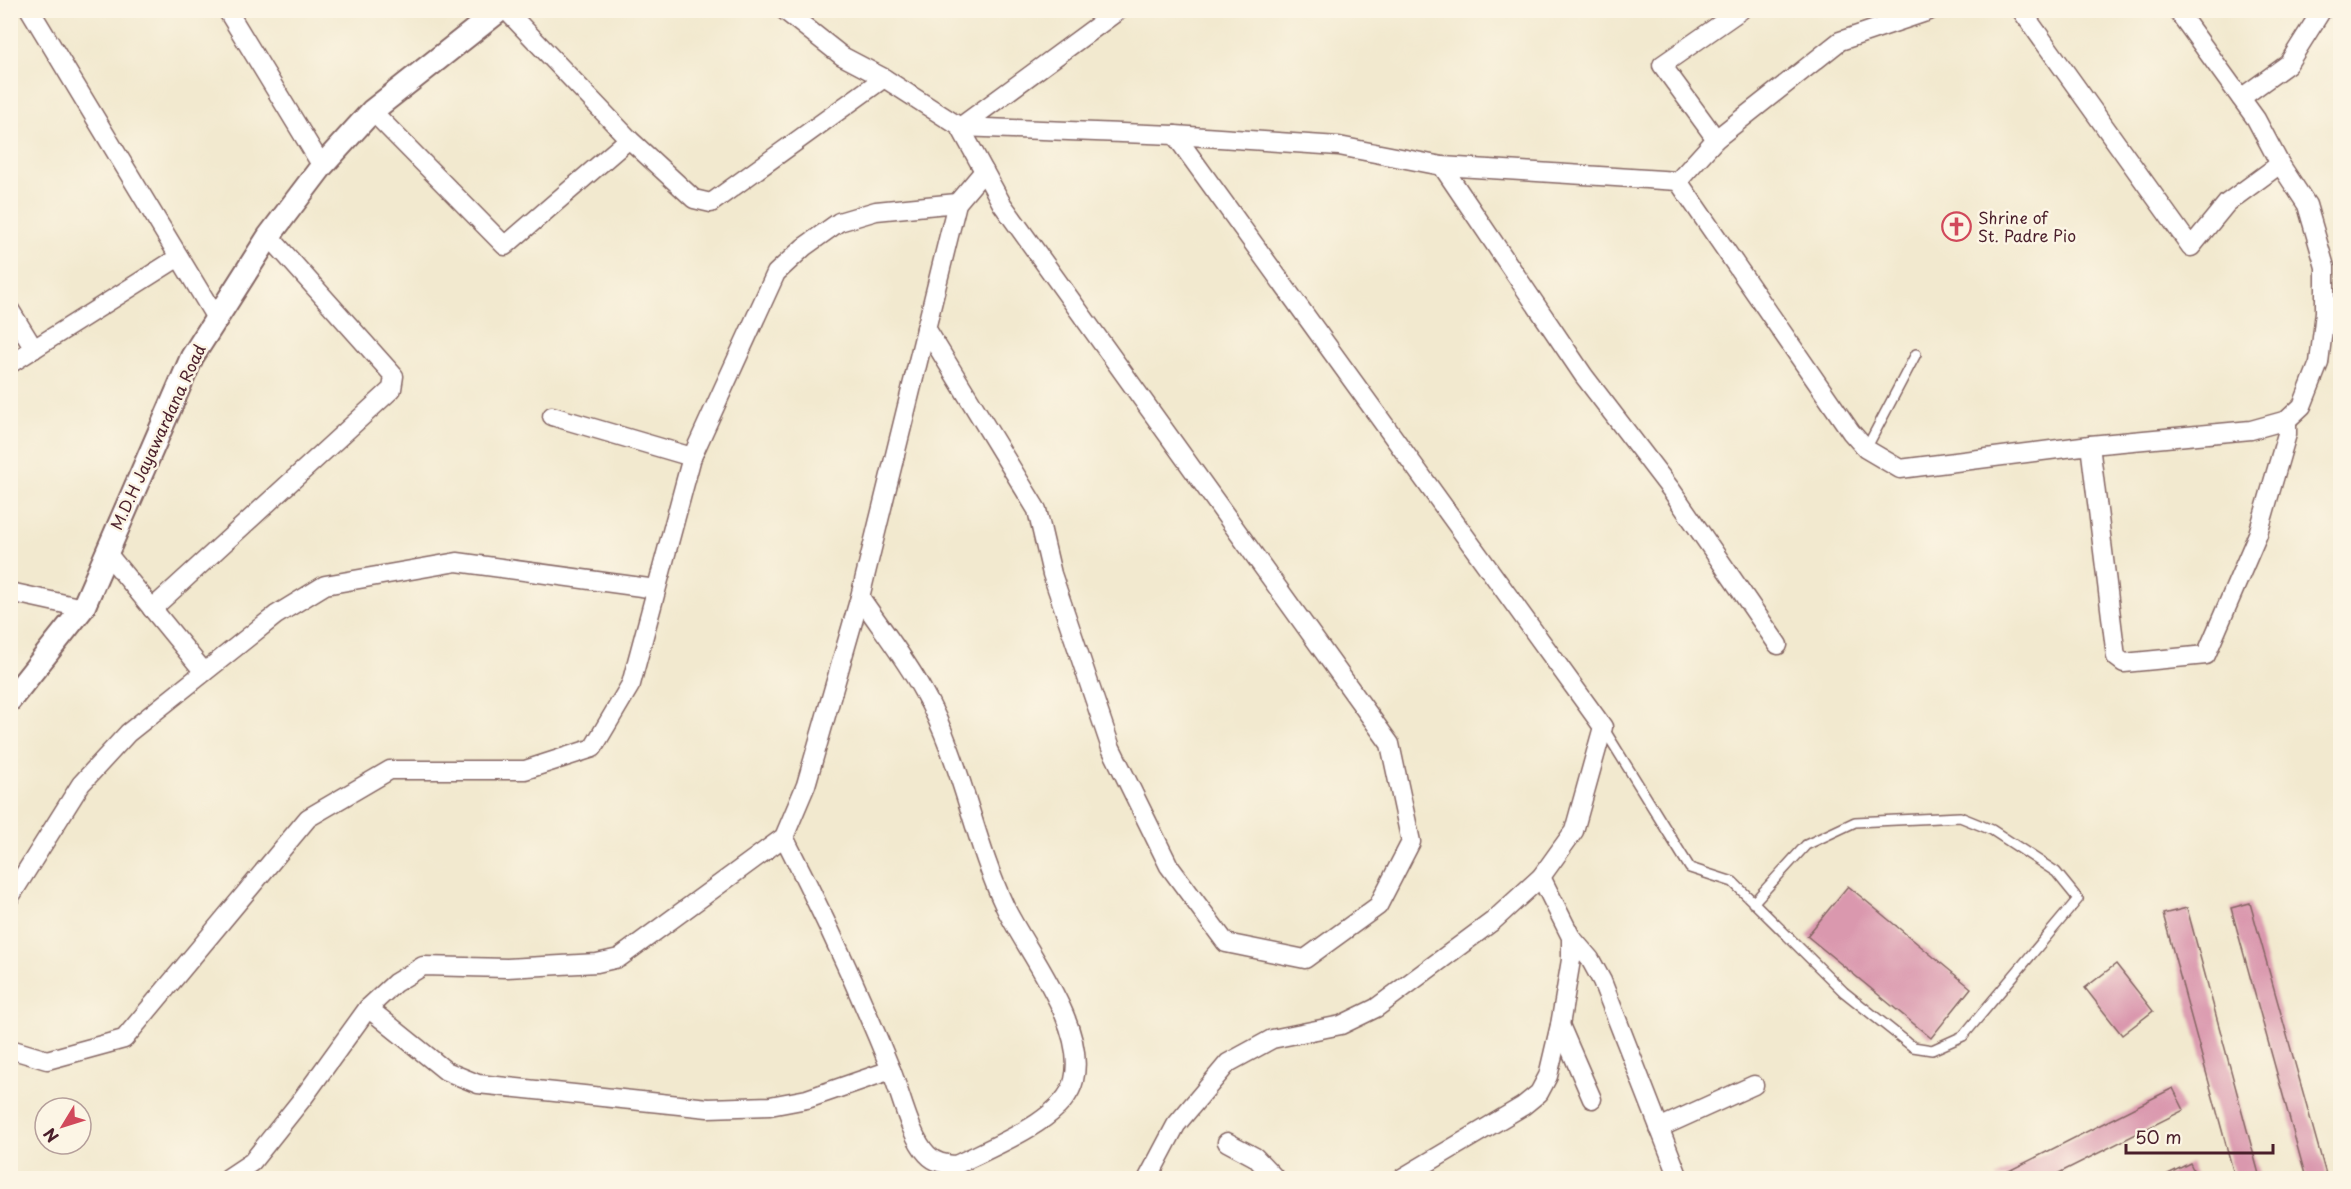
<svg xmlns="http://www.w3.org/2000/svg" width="2351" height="1189" font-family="'Playpen Sans',sans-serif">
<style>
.building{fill:#da98ae}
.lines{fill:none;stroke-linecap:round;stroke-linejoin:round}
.service-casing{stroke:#856664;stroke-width:12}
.minor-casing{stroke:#856664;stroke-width:21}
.tertiary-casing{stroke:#856664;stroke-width:26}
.service{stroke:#fff;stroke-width:9}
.minor{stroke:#fff;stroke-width:18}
.tertiary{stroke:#fff;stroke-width:22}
.labels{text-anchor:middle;stroke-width:5;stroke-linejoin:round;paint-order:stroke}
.poi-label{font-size:16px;fill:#4a1f2b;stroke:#fcf5e5;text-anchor:start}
.street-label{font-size:16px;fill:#4a1f2b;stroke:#fcf5e5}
</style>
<rect width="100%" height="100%" fill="#fcf5e5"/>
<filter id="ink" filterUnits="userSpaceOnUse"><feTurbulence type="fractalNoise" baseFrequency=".0167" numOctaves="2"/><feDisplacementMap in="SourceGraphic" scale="12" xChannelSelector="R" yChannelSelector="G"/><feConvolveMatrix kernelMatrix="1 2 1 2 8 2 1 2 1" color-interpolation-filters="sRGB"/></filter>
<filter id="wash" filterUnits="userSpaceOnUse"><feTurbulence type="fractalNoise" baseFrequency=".008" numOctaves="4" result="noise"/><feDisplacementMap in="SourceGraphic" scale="24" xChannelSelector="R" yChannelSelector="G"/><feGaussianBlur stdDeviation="1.35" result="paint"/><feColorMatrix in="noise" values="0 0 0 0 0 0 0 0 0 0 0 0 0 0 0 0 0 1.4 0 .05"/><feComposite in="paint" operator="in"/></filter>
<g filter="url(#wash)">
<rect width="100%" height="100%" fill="#f2e9cf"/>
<g id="blocks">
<g class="building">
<polygon points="1848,886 1971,988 1931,1038 1807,936"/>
<polygon points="2250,903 2327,1178 2306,1178 2231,908"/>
<polygon points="2187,908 2260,1178 2235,1178 2163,914"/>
<polygon points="2116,964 2153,1011 2122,1035 2085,988"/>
<polygon points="2173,1088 2184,1110 2049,1178 1995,1178"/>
<polygon points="2190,1163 2197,1178 2160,1178"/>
</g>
</g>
</g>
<g filter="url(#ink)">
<use href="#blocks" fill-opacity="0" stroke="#856664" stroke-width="1.5"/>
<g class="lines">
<defs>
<g id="service">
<polyline points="1866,449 1916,354"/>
<polyline points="1604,729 1690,868 1733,882 1844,992 1913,1047 1932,1050 1963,1036 2078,899 2056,872 1992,830 1960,817 1855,822 1806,845 1753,903"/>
</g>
<g id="minor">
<polyline points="30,10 216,318"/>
<polyline points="227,10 322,166"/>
<polyline points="506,10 629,139 694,199 711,203 884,78"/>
<polyline points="784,10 842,56 884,78 960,127 1175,135 1339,146 1442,166 1678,181 1851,432 1866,449 1900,469 2090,445 2251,430 2287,420 2302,406 2319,363 2325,312 2325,267 2307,205 2280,164 2256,119 2177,10"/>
<polyline points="2021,10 2191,247 2227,203 2280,164"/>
<polyline points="2241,98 2288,64 2322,10"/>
<polyline points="372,111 505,246 629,139"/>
<polyline points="1716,139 1662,65 1741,10"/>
<polyline points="1442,166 1584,376 1672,491 1778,645"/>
<polyline points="1678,181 1716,139 1840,41 1929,11"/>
<polyline points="10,310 34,349"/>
<polyline points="926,328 1037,510 1052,574 1111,748 1169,866 1226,943 1305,959 1378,906 1411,842 1390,744 1002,204 960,127 1119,10"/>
<polyline points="10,364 179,257"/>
<polyline points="552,416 692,457"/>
<polyline points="2090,445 2116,657 2124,663 2206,655 2258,534 2287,434 2287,420"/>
<polyline points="106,552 204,672"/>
<polyline points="10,592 83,608"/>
<polyline points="152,609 392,389 394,376 269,236"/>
<path d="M784 837C823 913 859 991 891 1070 901 1094 910 1136 927 1154 935 1163 945 1164 956 1165 991 1147 1065 1120 1074 1080 1087 1026 1028 954 1005 907 972 837 962 759 923 691 905 658 881 628 860 597"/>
<polyline points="10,897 81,784 128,733 276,615 325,585 457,562 656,589"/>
<polyline points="1571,937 1590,959 1602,981 1679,1178"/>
<polyline points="368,1008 446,1071 478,1084 708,1108 770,1106 807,1099 891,1070"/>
<polyline points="1560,1025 1592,1099"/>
<polyline points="10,1049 47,1060 124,1039 308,818 390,770 525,770 593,748 631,684 692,457 776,273 804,247 839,222 876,211 957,203"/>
<polyline points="1659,1128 1754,1085"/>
<polyline points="1227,1142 1255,1157 1275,1178"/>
<polyline points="228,1178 252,1162 303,1098 368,1008 395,983 423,966 507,968 597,963 619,958 784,837 806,785 860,597 957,203 984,171"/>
<polyline points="1148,1178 1176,1125 1228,1063 1272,1039 1341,1025 1376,1008 1493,921 1541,877 1574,831 1603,727 1175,135"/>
<polyline points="1402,1178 1523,1106 1539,1093 1548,1076 1560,1025 1571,960 1571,937 1541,877"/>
</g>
<polyline id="tertiary" points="10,700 83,608 192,357 269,236 322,166 372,111 500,10"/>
</defs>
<use href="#service" class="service-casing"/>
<use href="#minor" class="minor-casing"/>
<use href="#tertiary" class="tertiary-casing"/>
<use href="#service" class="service"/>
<use href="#minor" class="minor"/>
<use href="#tertiary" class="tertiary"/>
</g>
</g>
<defs>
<symbol id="church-ring" viewBox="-11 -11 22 22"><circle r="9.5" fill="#fcf5e5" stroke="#d1495b" stroke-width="1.5"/><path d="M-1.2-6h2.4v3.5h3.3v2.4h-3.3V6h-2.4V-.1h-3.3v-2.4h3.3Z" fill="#d1495b"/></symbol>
</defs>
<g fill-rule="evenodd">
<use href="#church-ring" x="1940" y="210" width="33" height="33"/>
</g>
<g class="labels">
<g class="poi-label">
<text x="1978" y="224">Shrine of<tspan x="1978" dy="18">St. Padre Pio</tspan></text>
</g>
<g class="street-label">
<text transform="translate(158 437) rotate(-65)" y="6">M.D.H Jayawardana Road</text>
</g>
</g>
<rect width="2351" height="1189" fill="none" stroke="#fcf5e5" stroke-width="36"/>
<g transform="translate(63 1126) rotate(232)"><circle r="28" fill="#fcf5e5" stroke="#b59f9b" stroke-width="1.5"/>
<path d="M0-4.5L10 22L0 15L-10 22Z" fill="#d1495b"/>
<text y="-9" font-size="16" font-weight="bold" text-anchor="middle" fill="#4a1f2b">N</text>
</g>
<path d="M2126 1144v9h147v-9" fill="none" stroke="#4a1f2b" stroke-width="3"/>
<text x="2135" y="1144" font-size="18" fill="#4a1f2b" stroke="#fcf5e5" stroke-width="4.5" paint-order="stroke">50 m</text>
</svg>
